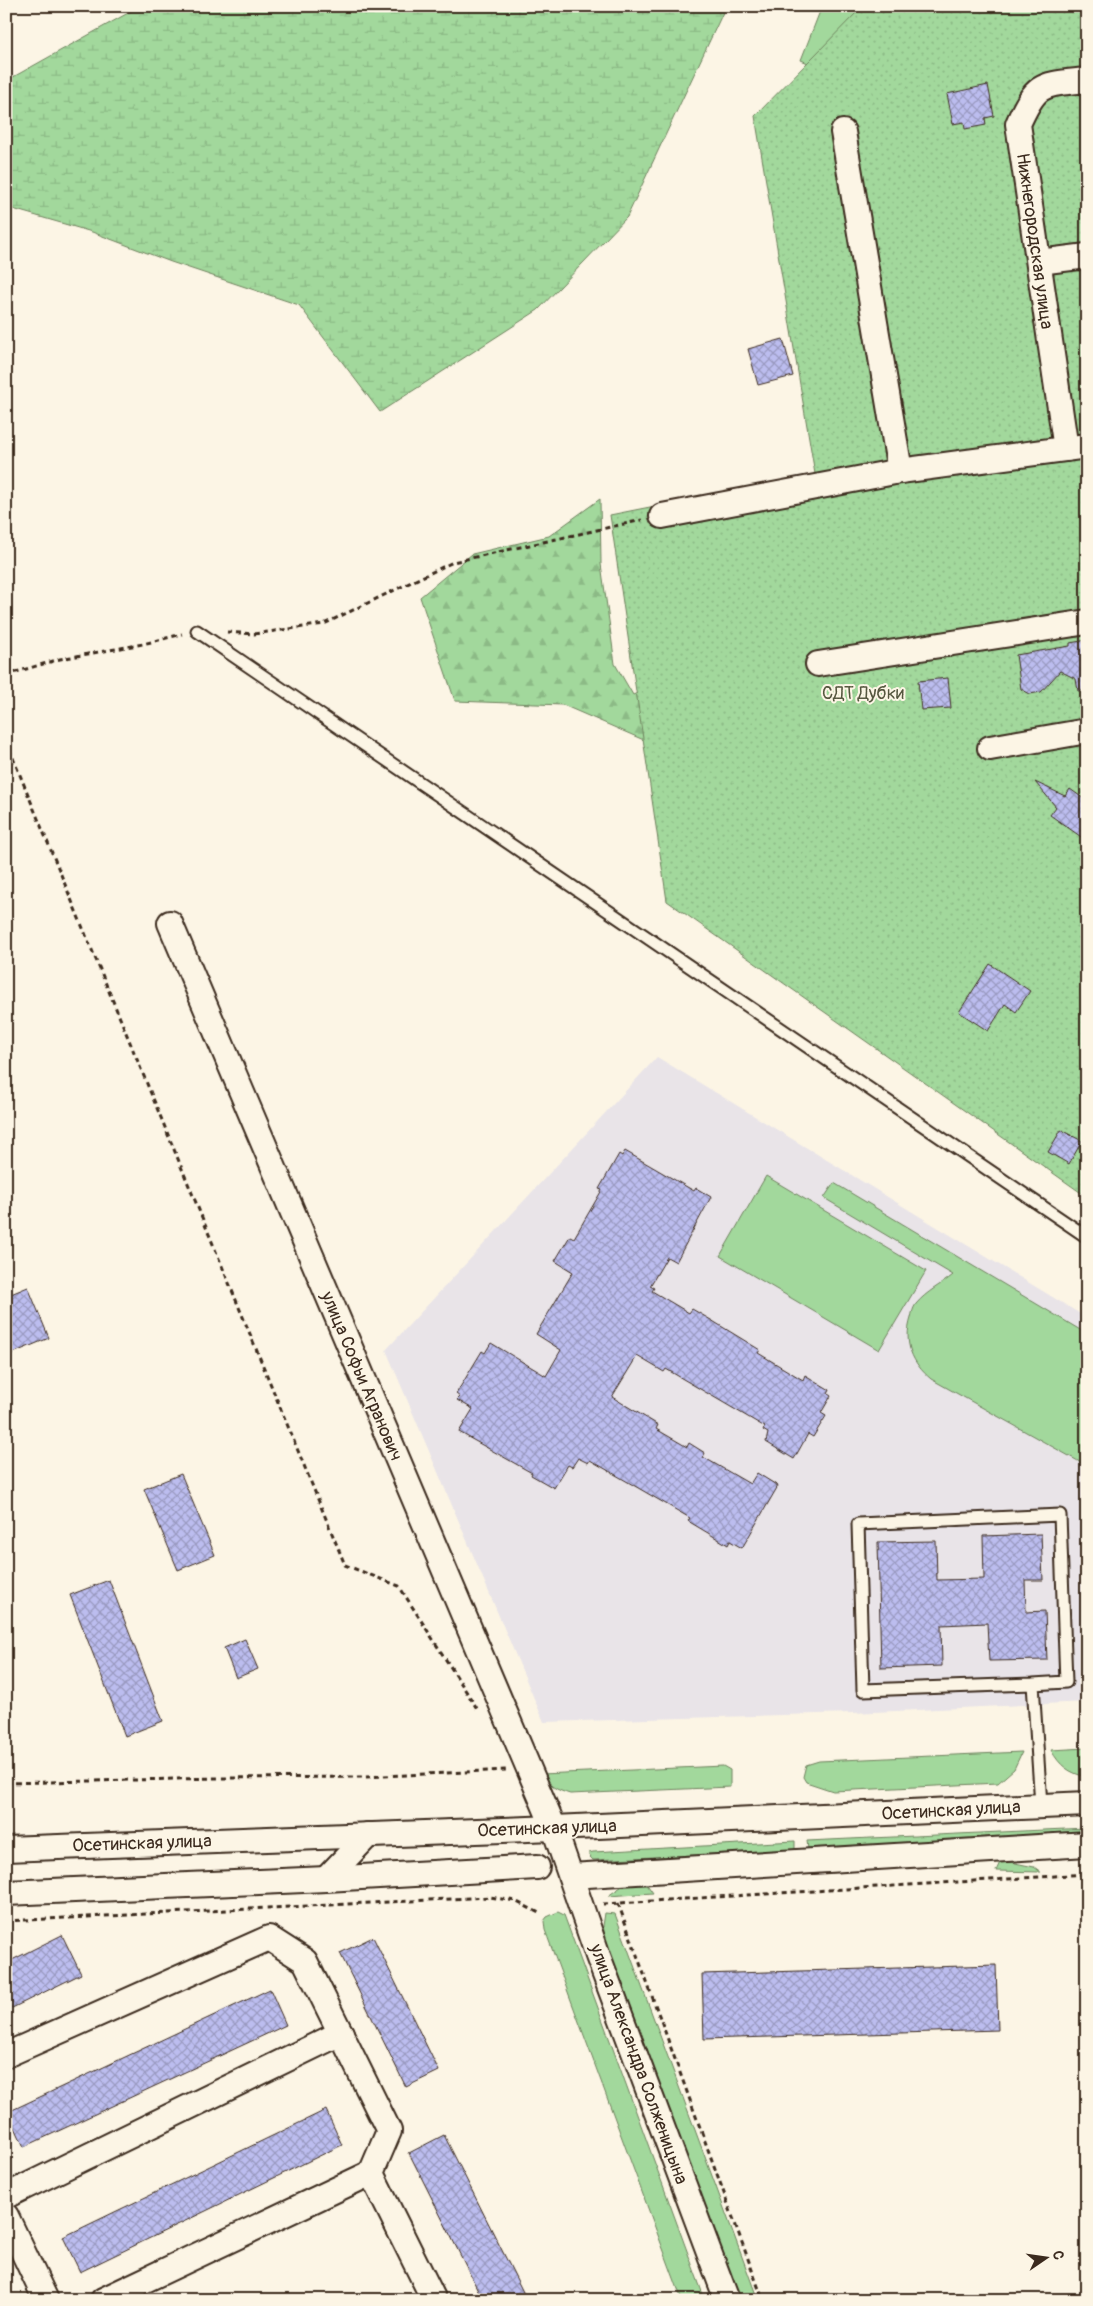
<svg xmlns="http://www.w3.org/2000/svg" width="1093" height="2306" font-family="Pangolin,sans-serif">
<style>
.built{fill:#e9e4e8}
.grass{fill:#a2d89c;stroke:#6e815d}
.forest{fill:url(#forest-firs);stroke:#6e815d}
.wetland{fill:url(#wetland-marsh);stroke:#6e815d}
.garden{fill:url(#garden-dots);stroke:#6e815d}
.building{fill:url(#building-cross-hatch);stroke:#3b2a1e}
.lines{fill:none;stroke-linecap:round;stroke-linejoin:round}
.service-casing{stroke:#3b2a1e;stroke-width:15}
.minor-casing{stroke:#3b2a1e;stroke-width:28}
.path{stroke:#3b2a1e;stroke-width:3;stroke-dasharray:5 4;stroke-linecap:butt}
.service{stroke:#fcf5e5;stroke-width:11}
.minor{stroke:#fcf5e5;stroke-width:24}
.labels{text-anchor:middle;stroke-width:4;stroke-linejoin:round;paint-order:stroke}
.street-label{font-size:18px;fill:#3b2a1e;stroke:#fcf5e5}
.park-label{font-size:18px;fill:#55563e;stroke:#fcf5e5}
</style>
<defs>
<pattern id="forest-firs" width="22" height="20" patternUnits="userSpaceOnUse" patternTransform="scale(1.25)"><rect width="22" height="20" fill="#a2d89c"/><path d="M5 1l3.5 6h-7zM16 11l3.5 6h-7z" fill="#8cba86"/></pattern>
<pattern id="wetland-marsh" width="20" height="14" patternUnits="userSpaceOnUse" patternTransform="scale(1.25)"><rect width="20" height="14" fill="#a2d89c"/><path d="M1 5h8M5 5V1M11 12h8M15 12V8" fill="none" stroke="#8cba86"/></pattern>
<pattern id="garden-dots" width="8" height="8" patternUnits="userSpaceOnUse" patternTransform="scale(1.25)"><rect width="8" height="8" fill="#a2d89c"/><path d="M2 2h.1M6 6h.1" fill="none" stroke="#8cba86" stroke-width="1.8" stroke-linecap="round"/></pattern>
<pattern id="building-cross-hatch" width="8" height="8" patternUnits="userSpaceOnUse" patternTransform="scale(1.25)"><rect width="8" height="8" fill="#bcbdef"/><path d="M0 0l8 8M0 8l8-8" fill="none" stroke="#9a9ac1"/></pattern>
</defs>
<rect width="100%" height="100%" fill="#fcf5e5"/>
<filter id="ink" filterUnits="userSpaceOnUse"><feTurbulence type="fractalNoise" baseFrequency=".02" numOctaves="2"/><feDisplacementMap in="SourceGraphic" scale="10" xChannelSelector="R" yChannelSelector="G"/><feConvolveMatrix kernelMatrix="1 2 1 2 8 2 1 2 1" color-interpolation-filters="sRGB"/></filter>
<g filter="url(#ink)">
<polygon class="built" points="657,1057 1087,1318 1087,1702 853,1713 544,1722 386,1350"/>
<g class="grass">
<polygon points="822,6 970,6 867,88 801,60"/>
<polygon points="766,1176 926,1271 879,1350 720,1256"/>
<path d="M834 1183 1087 1334V1466L931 1379C912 1363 903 1343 911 1318 912 1313 913 1308 916 1304 927 1291 941 1285 953 1275L824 1198Z"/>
<path d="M1087 1748V1777C1069 1773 1060 1766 1051 1750Z"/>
<polygon points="1022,1752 1014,1769 998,1783 833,1791 806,1782 803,1777 806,1765 819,1761"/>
<path d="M723 1766 730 1770V1787L570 1794C557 1790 548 1786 541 1774Z"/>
<polygon points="1087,1828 1087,1835 808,1849 807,1841"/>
<polygon points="795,1841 795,1850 593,1860 589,1856 589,1853 593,1852"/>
<polygon points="1001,1860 1034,1867 1041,1872 996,1871"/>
<polygon points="643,1879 653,1893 608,1896 628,1882"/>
<polygon points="558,1912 564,1915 705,2300 682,2300 545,1930 544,1921 547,1917"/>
<polygon points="605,1913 615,1914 758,2300 739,2300 606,1941 603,1926"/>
</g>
<polygon class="forest" points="600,499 601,564 615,664 633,695 668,679 653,744 563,705 455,701 420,597 472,554 549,536"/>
<polygon class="wetland" points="151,6 726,6 627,217 538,310 380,412 299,305 171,262 92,232 6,207 6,81 137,8"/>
<polygon class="garden" points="863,6 1087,6 1087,1197 667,901 610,515 815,474 755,116"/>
<g class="building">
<polygon points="988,85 994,116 985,118 986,125 965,129 964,122 953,124 947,94"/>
<polygon points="783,339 793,376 758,385 748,349"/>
<polygon points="1087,640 1087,690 1078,691 1076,679 1060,671 1041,692 1030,694 1021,689 1016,655 1070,646 1070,643"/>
<polygon points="948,678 951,708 921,710 918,681"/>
<polygon points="1035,782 1065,796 1070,789 1087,801 1087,841 1050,815 1056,807"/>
<polygon points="990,964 1030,991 1016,1012 1005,1004 988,1031 959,1012"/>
<polygon points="1061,1130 1082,1141 1069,1164 1048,1152"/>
<polygon points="625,1151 694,1191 696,1188 711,1197 676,1262 667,1257 650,1286 654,1288 652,1291 689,1313 692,1309 711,1320 760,1350 758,1353 803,1380 805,1375 830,1390 828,1394 831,1396 821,1413 826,1416 813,1437 808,1434 794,1459 766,1442 768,1433 763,1430 765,1427 666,1369 664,1372 637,1356 612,1397 658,1425 656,1429 687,1447 689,1443 705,1453 703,1457 750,1484 757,1473 778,1486 742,1548 730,1541 728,1545 688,1521 690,1518 590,1460 588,1463 578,1458 572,1467 568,1465 554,1488 531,1475 532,1473 459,1432 473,1409 457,1400 460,1397 456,1394 482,1351 485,1353 491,1343 546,1376 561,1350 536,1334 573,1272 555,1261 570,1236 574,1238 602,1190 599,1189 619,1154 622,1156"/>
<polygon points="28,1287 49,1338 6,1356 6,1296"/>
<polygon points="181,1474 215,1555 178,1570 144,1489"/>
<polygon points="1041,1534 1043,1580 1025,1580 1026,1612 1045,1611 1047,1660 989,1661 987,1623 941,1625 942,1666 881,1668 878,1542 936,1541 937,1580 984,1579 983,1536"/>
<polygon points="109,1580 163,1721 125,1736 70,1595"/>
<polygon points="245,1639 258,1669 236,1678 224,1648"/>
<polygon points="62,1935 81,1974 6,2011 6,1963"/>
<polygon points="373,1937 439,2071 406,2087 340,1953"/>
<polygon points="996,1965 998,2030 704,2039 702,1974"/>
<polygon points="270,1989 286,2025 24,2147 8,2112"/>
<polygon points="326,2110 342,2145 80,2272 63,2237"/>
<polygon points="444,2135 527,2300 483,2300 409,2153"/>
</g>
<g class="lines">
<defs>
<g id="service">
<polyline points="197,631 1087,1237"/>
<polyline points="1033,1684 1066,1682 1060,1515 858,1524 863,1690 1033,1684 1041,1805"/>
</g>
<g id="minor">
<polyline points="843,132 900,471"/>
<polyline points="1039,262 1087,256"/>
<path d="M1066 449 1018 124C1037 81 1042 85 1087 80"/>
<polyline points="662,516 900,471 1087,446"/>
<polyline points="818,664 1087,622"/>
<polyline points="990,748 1087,731"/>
<polyline points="170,923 554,1828 598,1956 727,2300"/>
<polyline points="6,1849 554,1828 1087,1804"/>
<polyline points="571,1876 1087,1844"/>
<polyline points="326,1879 368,1835"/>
<polyline points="6,1893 326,1879 537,1867"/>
<polyline points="6,2055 269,1938 305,1961 389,2131 371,2173 434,2300"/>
<polyline points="6,2196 341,2033"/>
<polyline points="6,2216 46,2300"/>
<polyline points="103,2300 371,2173"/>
</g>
</defs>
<use href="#service" class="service-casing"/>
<use href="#minor" class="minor-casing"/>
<g class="path">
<polyline points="227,632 254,634 324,624 453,562 642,520"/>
<polyline points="6,675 60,659 143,644 182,634"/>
<polyline points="6,741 345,1565 399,1586 478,1710"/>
<polyline points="6,1783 218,1778 365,1777 506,1770"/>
<polyline points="618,1903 763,2300"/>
<polyline points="603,1904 1087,1874"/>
<polyline points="6,1921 490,1897 515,1901 541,1914"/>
</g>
<use href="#service" class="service"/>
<use href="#minor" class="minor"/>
</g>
</g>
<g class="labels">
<g class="street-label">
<text transform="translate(1035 241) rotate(82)" y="6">Нижнегородская улица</text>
<text transform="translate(362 1376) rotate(67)" y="6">улица Софьи Агранович</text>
<text transform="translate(951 1810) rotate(-3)" y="6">Осетинская улица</text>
<text transform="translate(547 1828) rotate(-2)" y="6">Осетинская улица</text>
<text transform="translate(142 1843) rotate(-2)" y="6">Осетинская улица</text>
<text transform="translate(639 2064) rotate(70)" y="6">улица Александра Солженицына</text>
</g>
<g class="park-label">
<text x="863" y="699">СДТ Дубки</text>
</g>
</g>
<rect width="1093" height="2306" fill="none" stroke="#fcf5e5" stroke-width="25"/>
<rect x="12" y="12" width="1068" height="2281" fill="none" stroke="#3b2a1e" stroke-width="2" filter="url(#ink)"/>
<g transform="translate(1046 2258) rotate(77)" stroke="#fcf5e5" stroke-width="4" paint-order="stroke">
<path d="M0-4L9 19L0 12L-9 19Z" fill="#3b2a1e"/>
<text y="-8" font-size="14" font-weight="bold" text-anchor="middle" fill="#3b2a1e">С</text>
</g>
</svg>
